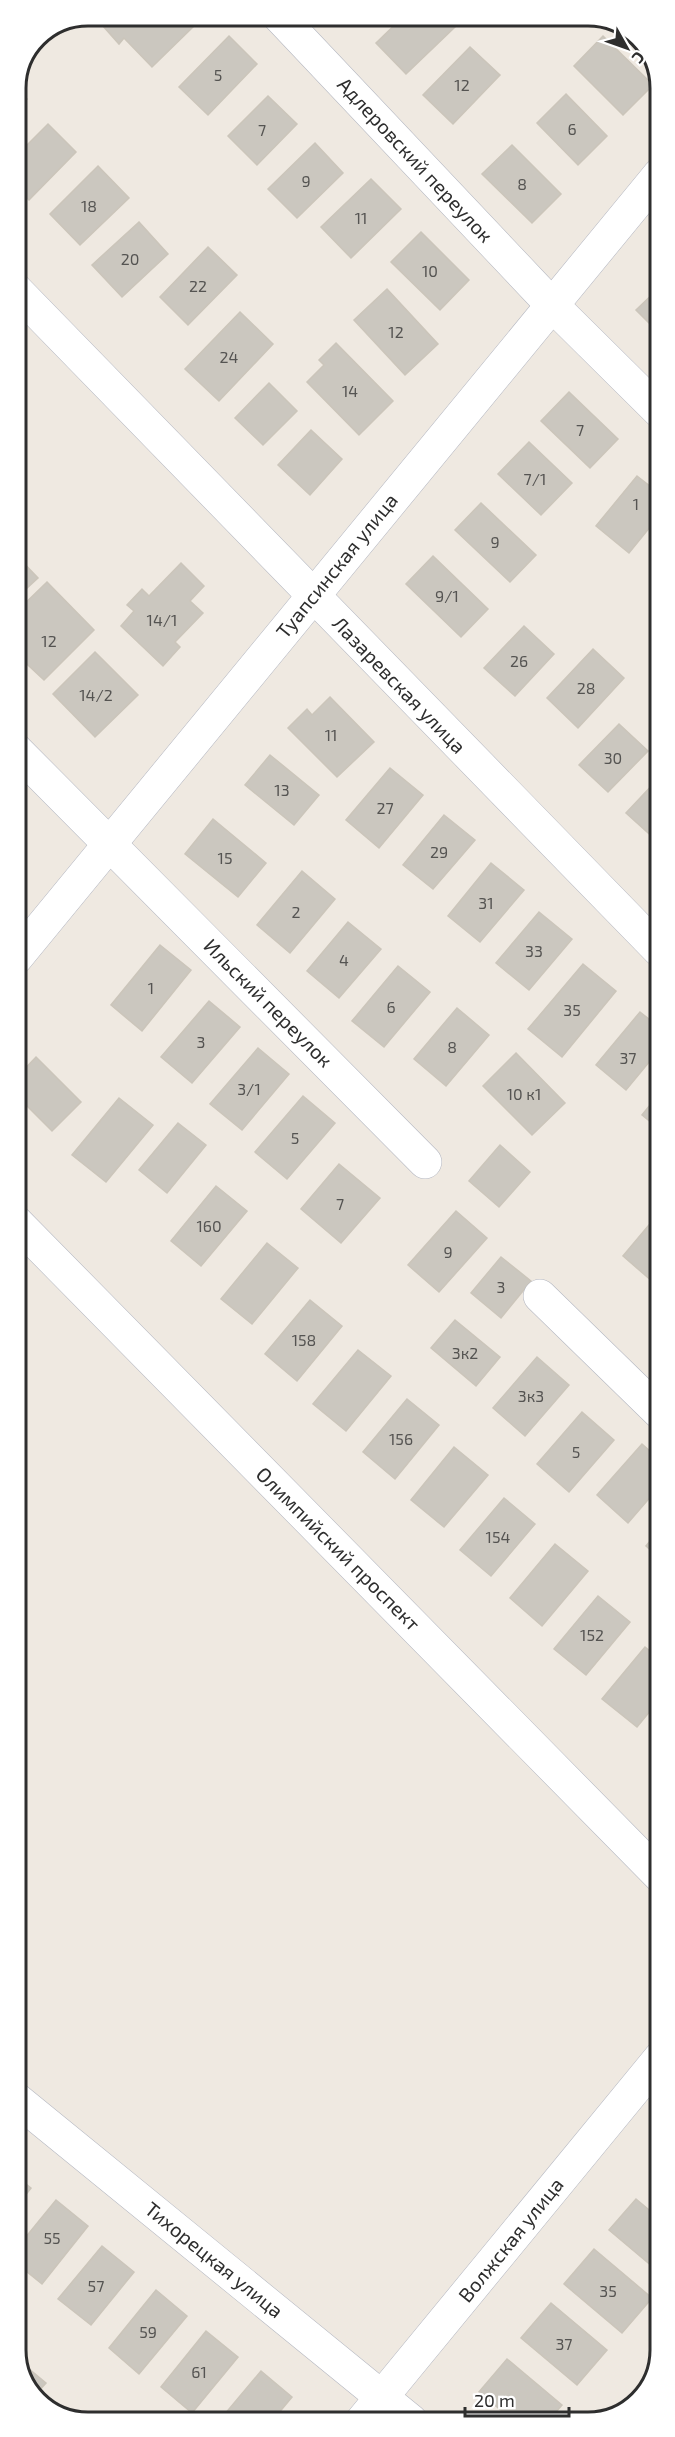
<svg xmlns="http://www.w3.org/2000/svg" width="675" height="2437" font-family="'Exo 2',sans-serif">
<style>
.building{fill:#cbc7bf;stroke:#cbc5ba;stroke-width:1.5}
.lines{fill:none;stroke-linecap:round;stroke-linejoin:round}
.minor-casing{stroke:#b4b7c1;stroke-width:34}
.minor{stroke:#fff;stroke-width:33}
.labels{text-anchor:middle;stroke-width:4.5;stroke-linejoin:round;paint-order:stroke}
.number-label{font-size:16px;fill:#555452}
.street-label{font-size:20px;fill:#2e2e2e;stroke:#fff}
.rim{fill:none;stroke:#2e2e2e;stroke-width:3}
</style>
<rect width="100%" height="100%" fill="#efe9e1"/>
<g class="building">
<polygon points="115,15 185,15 195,25 152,67 124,38 119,44 103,26"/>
<polygon points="354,15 371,15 362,24"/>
<polygon points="405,15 443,15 455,27 406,74 376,43"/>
<polygon points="229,36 257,64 208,115 179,87"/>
<polygon points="603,36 653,85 623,115 574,66"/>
<polygon points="470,47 500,75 453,124 423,95"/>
<polygon points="15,88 27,99 15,112"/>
<polygon points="566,94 607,136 578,165 537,123"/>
<polygon points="268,96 297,124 257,165 228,136"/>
<polygon points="48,124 76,152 29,200 15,187 15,157"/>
<polygon points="315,143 343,173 297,218 268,189"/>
<polygon points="512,145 561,194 532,223 482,174"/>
<polygon points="98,166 129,198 80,245 50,214"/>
<polygon points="371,179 401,209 351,258 321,227"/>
<polygon points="139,222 168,254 122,297 92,265"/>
<polygon points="421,232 469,280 440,310 391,262"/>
<polygon points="208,247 237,275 188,325 160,297"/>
<polygon points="659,288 659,333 636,310"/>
<polygon points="387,289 438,344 405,375 354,320"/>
<polygon points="240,312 273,344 219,401 185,369"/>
<polygon points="336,343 393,401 359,435 307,382 324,365 319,360"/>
<polygon points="269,383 297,411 263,445 235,418"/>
<polygon points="569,392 618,439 590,468 541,421"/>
<polygon points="311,430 342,459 310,495 278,465"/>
<polygon points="529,442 572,483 541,515 498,474"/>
<polygon points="637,476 659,493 659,516 629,553 596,526"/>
<polygon points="481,503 536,555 510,582 455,530"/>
<polygon points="15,554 38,578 15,599"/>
<polygon points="433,556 488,609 461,637 406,584"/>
<polygon points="659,559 659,577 650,570"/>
<polygon points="181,563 204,586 190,601 203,613 175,642 180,647 163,666 121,626 134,611 127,605 142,589 149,596"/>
<polygon points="47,582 94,630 44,680 15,653 15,613"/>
<polygon points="524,626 554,654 515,696 484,668"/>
<polygon points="593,649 624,678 578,728 547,698"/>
<polygon points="95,652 138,695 95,737 53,694"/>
<polygon points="330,697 374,742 337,777 288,728 307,709 312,715"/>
<polygon points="619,724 648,751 608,792 579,765"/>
<polygon points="270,755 319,795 294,825 245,785"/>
<polygon points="390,768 423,795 379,848 346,820"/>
<polygon points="659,778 659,839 657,841 626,813"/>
<polygon points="444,815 475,840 433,889 403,865"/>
<polygon points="213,819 266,863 238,897 185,854"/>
<polygon points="15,821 26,832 15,842"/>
<polygon points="491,863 524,890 480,942 448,916"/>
<polygon points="302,871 335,899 290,953 257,925"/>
<polygon points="539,912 572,939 529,990 496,963"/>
<polygon points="348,922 381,949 339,998 307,971"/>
<polygon points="160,945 191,970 142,1031 111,1005"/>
<polygon points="583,964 616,991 562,1057 528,1029"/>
<polygon points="398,966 430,992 384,1047 352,1021"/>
<polygon points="209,1001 240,1027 192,1083 161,1057"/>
<polygon points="457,1008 489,1035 446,1086 414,1059"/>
<polygon points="640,1012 659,1027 659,1050 626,1090 596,1065"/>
<polygon points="258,1048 289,1074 242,1130 210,1104"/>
<polygon points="516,1053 565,1103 532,1135 483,1086"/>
<polygon points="36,1057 81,1102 52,1131 16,1095 16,1078"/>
<polygon points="659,1094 659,1129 642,1115"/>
<polygon points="303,1096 335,1123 287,1179 255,1152"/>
<polygon points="119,1098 153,1125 106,1182 72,1155"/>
<polygon points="178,1123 206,1145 167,1193 139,1170"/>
<polygon points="500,1145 530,1172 499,1207 469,1181"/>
<polygon points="339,1164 380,1198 341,1243 301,1209"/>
<polygon points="216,1186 247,1211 201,1266 171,1241"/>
<polygon points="456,1211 487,1238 439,1292 408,1265"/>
<polygon points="659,1213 659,1275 653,1282 623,1256"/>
<polygon points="267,1243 298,1268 252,1324 221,1299"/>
<polygon points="501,1257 531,1281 501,1318 471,1293"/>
<polygon points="310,1300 342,1326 297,1381 265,1354"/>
<polygon points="455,1320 500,1357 476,1386 431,1348"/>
<polygon points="358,1350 391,1376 346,1431 313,1404"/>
<polygon points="537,1357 569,1385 525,1436 493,1408"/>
<polygon points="407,1399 439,1425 395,1479 363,1452"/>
<polygon points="582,1412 614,1440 569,1492 537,1464"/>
<polygon points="642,1444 659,1459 659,1487 628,1523 597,1495"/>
<polygon points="454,1447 488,1475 444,1527 411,1500"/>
<polygon points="504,1498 535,1524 491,1576 460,1550"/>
<polygon points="659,1530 659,1558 646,1546"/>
<polygon points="555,1544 588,1571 542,1626 510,1598"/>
<polygon points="598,1596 630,1622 586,1675 554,1649"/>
<polygon points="645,1647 660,1659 660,1699 637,1727 602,1699"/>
<polygon points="660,1743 660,1755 653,1750"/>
<polygon points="660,2169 660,2183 653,2177"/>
<polygon points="16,2176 31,2188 16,2207"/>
<polygon points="636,2199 660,2219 660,2273 609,2230"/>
<polygon points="56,2200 88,2226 42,2284 16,2263 16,2249"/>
<polygon points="102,2246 134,2272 91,2325 58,2299"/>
<polygon points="594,2249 652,2298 622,2333 564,2284"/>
<polygon points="156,2290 187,2316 139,2374 109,2348"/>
<polygon points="551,2303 607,2350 577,2385 521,2338"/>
<polygon points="206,2331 238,2357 192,2413 161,2387"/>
<polygon points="16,2358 46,2383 35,2395 16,2364"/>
<polygon points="507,2359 562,2405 548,2421 514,2421 479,2392"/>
<polygon points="261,2371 292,2397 272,2421 219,2421"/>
</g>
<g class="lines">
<defs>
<g id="minor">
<polyline points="278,15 552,305 659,411"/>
<polyline points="15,289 659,950"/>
<polyline points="15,749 425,1162"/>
<polyline points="16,958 659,175"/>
<polyline points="16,1222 660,1876"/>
<polyline points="540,1296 659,1412"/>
<polyline points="16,2099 411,2421"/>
<polyline points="362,2421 660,2058"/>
</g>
</defs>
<use href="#minor" class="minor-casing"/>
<use href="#minor" class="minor"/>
</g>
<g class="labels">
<g class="number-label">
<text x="218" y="81">5</text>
<text x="462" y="91">12</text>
<text x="572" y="135">6</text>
<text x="262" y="136">7</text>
<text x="306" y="187">9</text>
<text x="522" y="190">8</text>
<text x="89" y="212">18</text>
<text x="361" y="224">11</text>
<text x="130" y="265">20</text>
<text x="430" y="277">10</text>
<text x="198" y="292">22</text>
<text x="396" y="338">12</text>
<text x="229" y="363">24</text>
<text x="350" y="397">14</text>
<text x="580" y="436">7</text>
<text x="535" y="485">7/1</text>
<text x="636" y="510">1</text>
<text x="495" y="548">9</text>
<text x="447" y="602">9/1</text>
<text x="162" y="626">14/1</text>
<text x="49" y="647">12</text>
<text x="519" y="667">26</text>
<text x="586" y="694">28</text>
<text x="96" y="701">14/2</text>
<text x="331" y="741">11</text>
<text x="613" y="764">30</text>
<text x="282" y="796">13</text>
<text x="385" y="814">27</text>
<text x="439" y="858">29</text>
<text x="225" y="864">15</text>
<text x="486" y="909">31</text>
<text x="296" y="918">2</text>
<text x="534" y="957">33</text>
<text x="344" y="966">4</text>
<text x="151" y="994">1</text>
<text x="391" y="1013">6</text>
<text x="572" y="1016">35</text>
<text x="201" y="1048">3</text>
<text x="452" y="1053">8</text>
<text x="628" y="1064">37</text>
<text x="249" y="1095">3/1</text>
<text x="524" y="1100">10 к1</text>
<text x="295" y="1144">5</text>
<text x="340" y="1210">7</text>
<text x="209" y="1232">160</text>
<text x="448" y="1258">9</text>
<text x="501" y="1293">3</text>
<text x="304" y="1346">158</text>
<text x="465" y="1359">3к2</text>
<text x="531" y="1402">3к3</text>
<text x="401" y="1445">156</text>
<text x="576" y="1458">5</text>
<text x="498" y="1543">154</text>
<text x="592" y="1641">152</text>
<text x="52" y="2244">55</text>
<text x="96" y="2292">57</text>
<text x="608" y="2297">35</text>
<text x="148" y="2338">59</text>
<text x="564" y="2350">37</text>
<text x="199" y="2378">61</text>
</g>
<g class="street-label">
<text transform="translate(415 160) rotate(47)" y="7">Адлеровский переулок</text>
<text transform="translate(337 566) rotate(-51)" y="7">Туапсинская улица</text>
<text transform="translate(399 685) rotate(46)" y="7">Лазаревская улица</text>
<text transform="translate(268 1003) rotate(45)" y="7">Ильский переулок</text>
<text transform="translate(338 1549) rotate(45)" y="7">Олимпийский проспект</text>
<text transform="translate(511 2240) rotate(-51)" y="7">Волжская улица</text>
<text transform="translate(214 2260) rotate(39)" y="7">Тихорецкая улица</text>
</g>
</g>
<path d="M0 0H675V2437H0ZM88 26H588A62 62 0 0 1 650 88V2350A62 62 0 0 1 588 2412H88A62 62 0 0 1 26 2350V88A62 62 0 0 1 88 26Z" fill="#fff" fill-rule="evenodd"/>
<path class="rim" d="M88 26H588A62 62 0 0 1 650 88V2350A62 62 0 0 1 588 2412H88A62 62 0 0 1 26 2350V88A62 62 0 0 1 88 26Z"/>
<g transform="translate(627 48) rotate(130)" stroke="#ffffff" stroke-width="4.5" paint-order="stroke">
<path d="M0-4.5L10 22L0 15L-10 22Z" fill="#2e2e2e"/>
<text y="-9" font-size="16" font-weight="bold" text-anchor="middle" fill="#2e2e2e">С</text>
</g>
<path d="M465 2407v9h104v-9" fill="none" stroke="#2e2e2e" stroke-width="3"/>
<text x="474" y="2407" font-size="18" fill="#2e2e2e" stroke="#ffffff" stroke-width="4.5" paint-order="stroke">20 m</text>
</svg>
